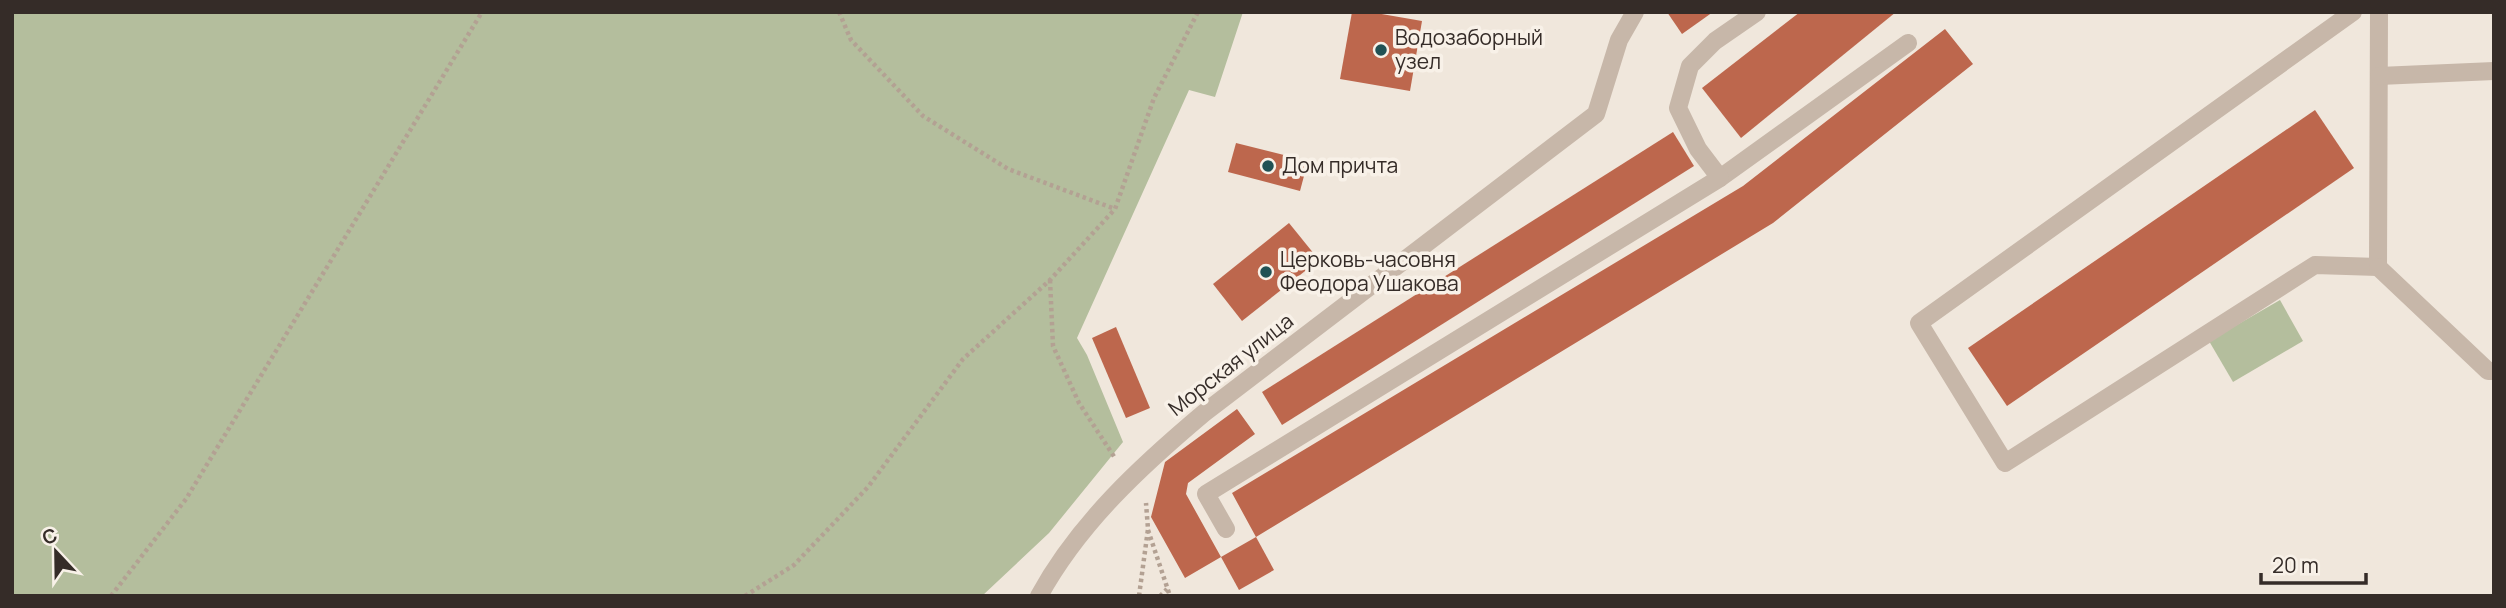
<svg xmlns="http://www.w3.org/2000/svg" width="2506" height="608" font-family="Manrope,sans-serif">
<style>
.green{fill:#b4be9d}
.building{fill:#bd674d}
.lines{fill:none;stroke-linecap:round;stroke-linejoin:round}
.path{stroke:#b3a193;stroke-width:4.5;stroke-dasharray:3.5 3.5;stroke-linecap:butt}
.minor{stroke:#c7b7a9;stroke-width:18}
.poi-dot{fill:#215154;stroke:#f8f1e8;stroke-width:2.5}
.labels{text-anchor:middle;stroke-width:7;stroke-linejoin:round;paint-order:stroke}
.poi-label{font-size:21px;fill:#352c28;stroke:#f8f1e8;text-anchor:start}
.street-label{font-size:21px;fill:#352c28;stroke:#f8f1e8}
</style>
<rect width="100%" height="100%" fill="#f0e7dc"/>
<g class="green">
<polygon points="12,12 1243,12 1215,97 1189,90 1077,338 1087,355 1123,442 1049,533 982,596 12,596"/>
<polygon points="2280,300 2303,341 2233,382 2209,341"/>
</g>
<g class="building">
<polygon points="1352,12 1370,12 1422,21 1410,91 1340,79"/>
<polygon points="1667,12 1713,12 1682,34"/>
<polygon points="1800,12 1896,12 1741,138 1702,88"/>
<polygon points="1945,29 1973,64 1773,223 1256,537 1232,493 1743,186"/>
<polygon points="2315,110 2354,168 2007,406 1968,348"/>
<polygon points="1673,132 1694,166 1282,425 1262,392"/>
<polygon points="1236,143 1308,161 1300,191 1228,172"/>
<polygon points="1289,223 1319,260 1242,321 1213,284"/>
<polygon points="1116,327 1150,408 1126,418 1092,338"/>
<polygon points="1237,409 1255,434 1188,483 1186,494 1221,557 1185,578 1151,517 1165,462"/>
<polygon points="1256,537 1274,570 1239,590 1221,557"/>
</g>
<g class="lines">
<g class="path">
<polyline points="839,12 851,40 923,116 1008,169 1115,209"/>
<polyline points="1050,280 1053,346 1079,403 1115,458"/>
<polyline points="1148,530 1170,596"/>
<polyline points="111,596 186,499 482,12"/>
<polyline points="745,596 794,565 868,487 963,359 1050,280 1115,209 1154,98 1198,12"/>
<polyline points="1139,596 1148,529 1146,503"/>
<polyline points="1160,596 1167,589"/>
</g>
<g class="minor">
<polyline points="2353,12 1919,323 2005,463 2315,265 2378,267 2379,12"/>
<polyline points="2379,76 2494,71"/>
<polyline points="1720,178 1908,43"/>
<polyline points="2378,267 2488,371 2494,371"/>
<polyline points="1226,529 1206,494 1720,178 1698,149 1678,108 1690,66 1715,41 1757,12"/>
<path d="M1039 596C1079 523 1141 466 1204 413L1596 114 1619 40 1635 12"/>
</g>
</g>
<g class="poi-dot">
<circle cx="1381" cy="50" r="7"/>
<circle cx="1268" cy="166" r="7"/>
<circle cx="1266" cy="272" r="7"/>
</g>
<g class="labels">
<g class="poi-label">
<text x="1395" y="45">Водозаборный<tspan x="1395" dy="24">узел</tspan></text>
<text x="1282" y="173">Дом причта</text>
<text x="1280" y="267">Церковь-часовня<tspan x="1280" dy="24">Феодора Ушакова</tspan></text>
</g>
<g class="street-label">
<text transform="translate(1231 365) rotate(-38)" y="7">Морская улица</text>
</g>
</g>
<rect width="2506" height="608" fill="none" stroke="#352c28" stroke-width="28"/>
<g transform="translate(56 552) rotate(338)" stroke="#f8f1e8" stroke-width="5" paint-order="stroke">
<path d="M0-5L12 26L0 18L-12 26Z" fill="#352c28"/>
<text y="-10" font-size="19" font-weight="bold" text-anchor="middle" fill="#352c28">С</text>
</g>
<path d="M2261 573v10h105v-10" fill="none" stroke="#352c28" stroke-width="3.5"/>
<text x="2272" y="573" font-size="21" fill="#352c28" stroke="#f8f1e8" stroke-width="5" paint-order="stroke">20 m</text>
</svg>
